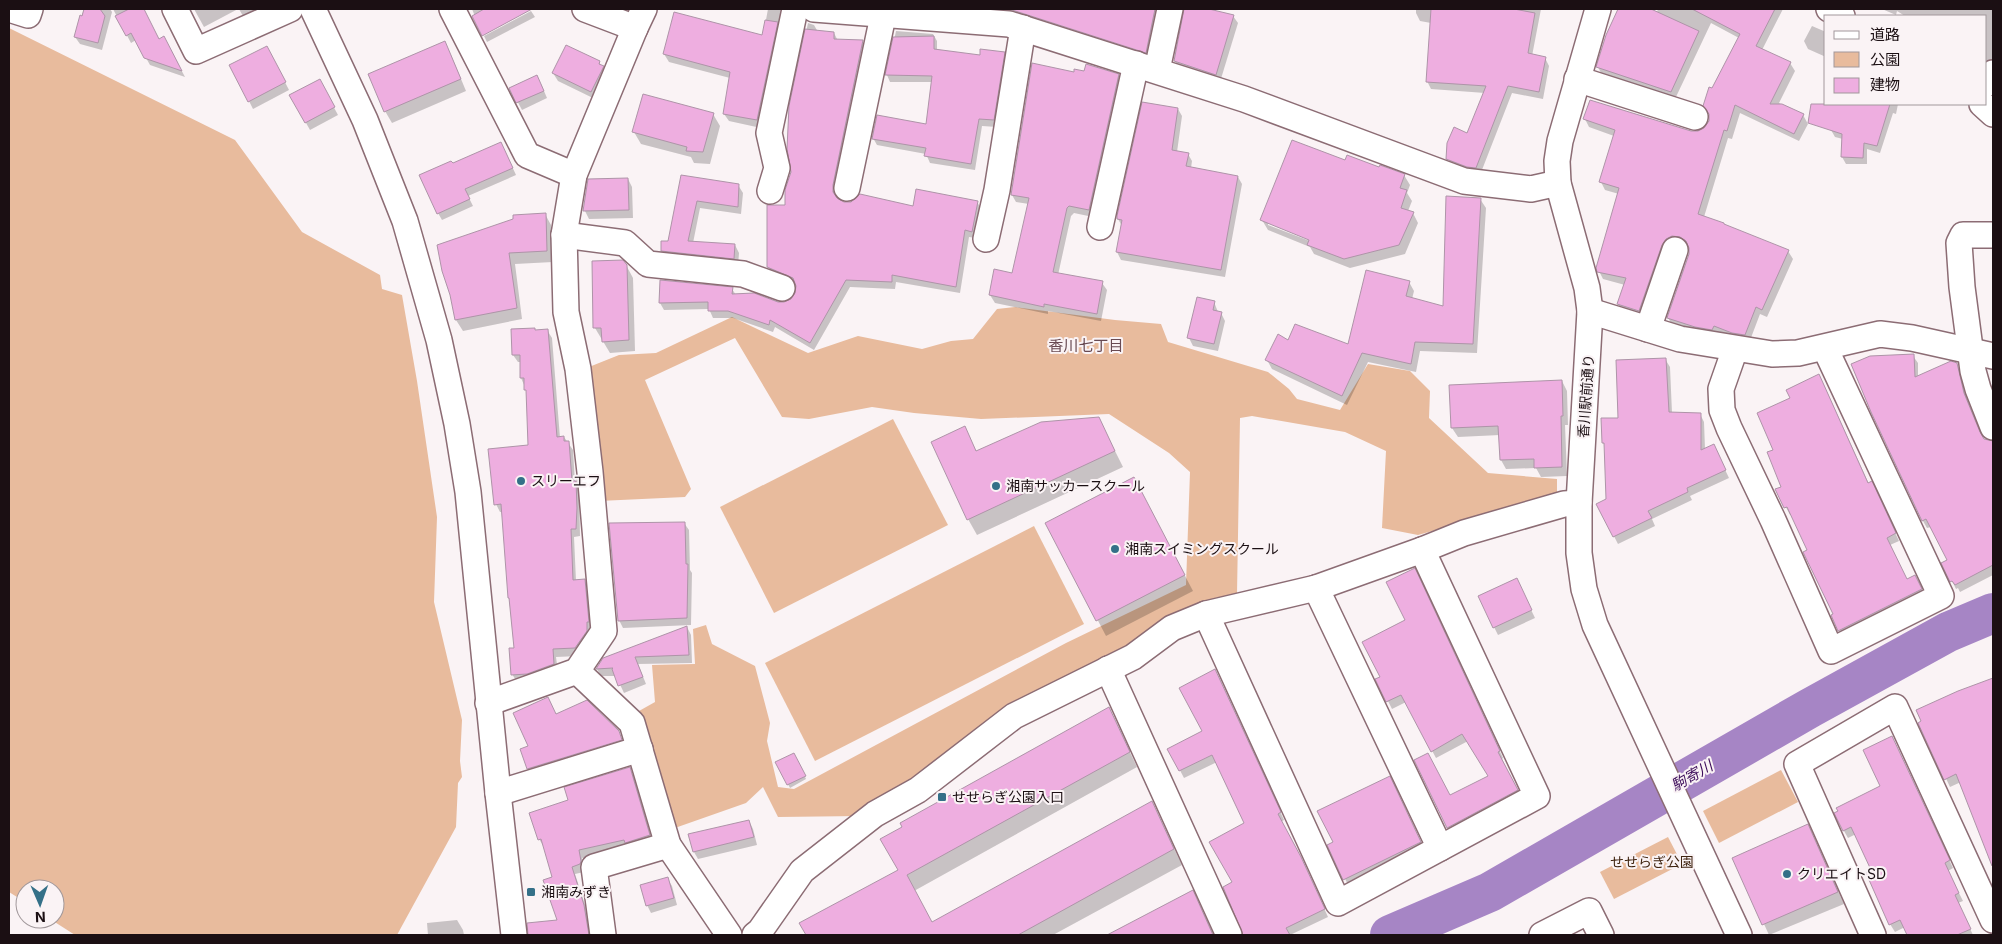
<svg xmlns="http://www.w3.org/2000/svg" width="2002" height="944" font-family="Inter,'Noto Sans JP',sans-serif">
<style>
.green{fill:#e8bb9d}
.shadow{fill:#0003;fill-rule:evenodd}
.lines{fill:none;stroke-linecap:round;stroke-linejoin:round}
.river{stroke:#a685c5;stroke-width:40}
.building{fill:#eeaee0;stroke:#ae94a8}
.minor-casing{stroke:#8c6c74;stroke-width:28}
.minor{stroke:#fff;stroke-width:25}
.poi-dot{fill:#347088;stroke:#faf3f5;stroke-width:2}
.labels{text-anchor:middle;stroke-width:4;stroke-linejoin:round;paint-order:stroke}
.street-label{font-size:14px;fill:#1b0f13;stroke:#faf3f5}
.poi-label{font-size:14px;fill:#1b0f13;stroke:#faf3f5;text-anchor:start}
.park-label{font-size:14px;fill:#402511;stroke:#faf3f5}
.neighbourhood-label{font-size:15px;fill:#684a52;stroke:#faf3f5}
.water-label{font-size:15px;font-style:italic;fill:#3b0b59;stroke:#faf3f5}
</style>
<rect width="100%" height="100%" fill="#faf3f5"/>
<g class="green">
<polygon points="9,28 235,140 302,232 380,275 382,289 402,295 417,381 437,517 434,602 462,720 460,761 462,777 458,783 456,827 397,935 75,935 50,919 55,919 55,889 25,889 25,902 9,892"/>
<polygon points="1015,307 1115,320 1161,324 1168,342 1268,372 1289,389 1297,399 1340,410 1368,364 1410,371 1430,391 1429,418 1488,473 1557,479 1557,493 1478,518 1418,535 1382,528 1386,451 1345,432 1252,416 1240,418 1237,594 1215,598 1164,622 1125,651 1009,705 906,789 860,816 778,817 763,787 746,803 672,829 639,711 655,702 652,665 695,664 693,629 706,625 712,644 755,666 770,723 767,741 778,787 794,789 1066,643 1186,585 1190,472 1169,453 1109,414 981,419 914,413 872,407 809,419 782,417 735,338 645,380 691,489 685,497 599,501 589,367 619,355 656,353 732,317 808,353 858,336 922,349 951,341 973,339 997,309"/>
<polygon points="893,419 948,525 774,613 720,507"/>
<polygon points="1034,526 1084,624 815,761 765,663"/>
<polygon points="1781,770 1798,802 1719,843 1703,811"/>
<polygon points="1668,837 1682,864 1614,899 1600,872"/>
</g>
<g class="shadow">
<polygon points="84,9 110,9 112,12 102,50 80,44 75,37"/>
<polygon points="113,9 143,9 159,40 168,45 185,77 150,65 136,40 131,43"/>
<polygon points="194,9 238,9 204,27"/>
<polygon points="239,9 284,9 248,25"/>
<polygon points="472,9 530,9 482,34"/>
<polygon points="614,9 637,9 632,17"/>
<polygon points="768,9 788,9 761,128 729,121 724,114 730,78 669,62 664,54 763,36"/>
<polygon points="916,9 1162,9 1150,59"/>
<polygon points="1185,9 1202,9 1233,16 1238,23 1220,82 1179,69 1175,61"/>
<polygon points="1416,9 1541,9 1532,56 1545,58 1549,66 1543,99 1512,93 1480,175 1452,166 1448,159 1468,135 1485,93 1431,89 1427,81 1431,23 1420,21 1416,13"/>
<polygon points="1621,9 1651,9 1657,12 1658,9 1783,9 1762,50 1790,63 1795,71 1779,103 1803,115 1808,124 1799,141 1740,113 1732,139 1728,138 1704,217 1788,251 1793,259 1767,317 1760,314 1749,343 1673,326 1668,318 1690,254 1690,248 1686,244 1677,244 1643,319 1623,312 1618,304 1625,285 1603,279 1599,271 1619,194 1605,190 1601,182 1614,136 1589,127 1585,119 1699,132 1705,129 1710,122 1712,90 1739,38 1711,23 1675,99 1602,75 1598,67 1607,36"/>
<polygon points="1882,9 1993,9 1993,67 1986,71 1986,16 1905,16 1897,11 1896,15"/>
<polygon points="531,11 535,17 487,42 484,36"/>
<polygon points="808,23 814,25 818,32 834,33 838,41 862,42 867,49 836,193 837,200 844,203 914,208 977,202 982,210 976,238 969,237 960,293 896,282 895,289 850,287 814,350 775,327 773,332 733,318 713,318 709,309 664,310 660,303 732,289 736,295 785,303 792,300 797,293 797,285 792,282 772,274 768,267 786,206 792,172 791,106"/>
<polygon points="1812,26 1826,32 1826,57 1808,49 1804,41"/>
<polygon points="896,31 933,34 937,41 937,51 981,56 1004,53 1008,60 997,127 982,126 975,170 930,163 926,154 877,145 873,138 927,125 933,82 890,82 887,75"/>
<polygon points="271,55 289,90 253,109 249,101"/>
<polygon points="451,55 466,91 392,123 385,111"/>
<polygon points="599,62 607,75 595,99 558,81 553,73"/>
<polygon points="1075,73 1118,75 1123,83 1093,217 1074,213 1071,216 1058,275 1102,283 1107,290 1101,321 1048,311 1048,314 995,303 990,295 1013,274 1029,204 1016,202 1012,195"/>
<polygon points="319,80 338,115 310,130 291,96"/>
<polygon points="541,84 547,98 522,110 511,89"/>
<polygon points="1839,104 1898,104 1896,114 1893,113 1880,153 1867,149 1867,164 1846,164 1842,157 1843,139 1835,137 1831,130"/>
<polygon points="1178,109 1182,116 1177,152 1188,154 1192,161 1191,168 1238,177 1242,184 1225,277 1121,260 1117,252 1122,226 1118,219"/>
<polygon points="713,114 720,126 710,164 694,163 691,157 641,144 634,132"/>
<polygon points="505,151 516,175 468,196 473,206 442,220 438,213 452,165"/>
<path d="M1345 162 1404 175 1410 185 1407 193 1412 201 1408 211 1413 213 1418 223 1405 254 1350 268 1314 254 1310 247 1268 230 1262 220ZM1268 222 1316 241 1315 243 1268 225Z"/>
<polygon points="682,176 738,185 743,193 741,214 700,208 693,243 735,245 739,253 738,266 667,258 662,251 669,243"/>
<polygon points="628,179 632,187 633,218 589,219 585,211 589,181"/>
<polygon points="1480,199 1486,208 1477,353 1420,351 1416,372 1368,362 1347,405 1272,369 1267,360 1289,341 1349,346 1409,282 1414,291 1412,299 1444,308"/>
<polygon points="545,214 551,225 553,262 515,264 522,319 463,331 456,320 452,295"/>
<polygon points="626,265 633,278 635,351 610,353 595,328"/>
<polygon points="1214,302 1218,312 1221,313 1225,321 1218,351 1193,346 1189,338"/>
<polygon points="534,329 536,331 547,330 552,338 560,438 564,437 573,450 575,483 579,490 580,536 574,537 576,581 584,580 589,588 592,629 579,656 556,657 558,672 517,682 512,674 515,649 509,598 503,512 500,512 496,504 529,446 528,394 521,378 521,362 518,362 513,355"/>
<polygon points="1913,356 1918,363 1918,377 1957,364 1961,372 1968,402 1982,437 1984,440 1993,442 1993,575 1960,592 1958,588 1956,589 1943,563 1948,560 1931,527 1927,528 1923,521 1872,411"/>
<polygon points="1665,359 1670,367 1672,413 1700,414 1704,422 1705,449 1717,453 1729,478 1690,496 1692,500 1652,519 1655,526 1618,544 1598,505 1608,500 1606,447 1603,443"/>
<polygon points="1562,381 1567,391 1568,425 1565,425 1567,476 1541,477 1536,468 1506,469 1501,460 1500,435 1458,437 1452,428"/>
<polygon points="1823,383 1869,484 1875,491 1899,541 1890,545 1907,581 1919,584 1925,597 1844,638 1833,616 1835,615 1809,551 1792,514 1790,515 1777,490 1783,487 1775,450"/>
<polygon points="1099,419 1123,467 977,535 968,519 964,428 977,452"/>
<polygon points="1142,494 1193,591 1106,636 1047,523"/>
<polygon points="684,523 689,530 690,570 692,573 691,625 623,628 619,620"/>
<polygon points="1418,577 1503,758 1502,759 1521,798 1452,835 1416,761 1450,797 1489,777 1468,741 1436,758 1406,702 1392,709 1377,679 1381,677 1406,621"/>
<polygon points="1520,587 1535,618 1498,635 1494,627"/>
<polygon points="687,627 691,635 692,663 638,664 646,684 624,693 616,676 601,676 597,669 604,659"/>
<polygon points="1219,678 1284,820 1281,822 1305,866 1328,917 1290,935 1246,935 1234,883 1246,823 1217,762 1184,778 1169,749 1204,732"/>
<polygon points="1993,679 1993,859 1979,829 1961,782 1950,787 1920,723 1958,692"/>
<polygon points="1109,708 1137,767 914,891 932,923 1152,802 1182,865 1053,935 807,935 801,924 900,871"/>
<polygon points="556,715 618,732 625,747 532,776 528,768 529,747"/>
<polygon points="1892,737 1953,868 1948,871 1963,901 1958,903 1973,935 1909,935 1905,927 1895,932 1890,924 1873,871 1856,834 1848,838 1844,831 1882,787"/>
<polygon points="794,754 806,779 790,788 777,763"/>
<polygon points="629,769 634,776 653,843 582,858 584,872 575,874 588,914 592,935 555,935 553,921 559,921 553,878 544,847 539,839 570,800"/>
<polygon points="1394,785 1424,850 1349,887 1329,845 1334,843"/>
<polygon points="749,821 753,829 757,845 698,859 694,852"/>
<polygon points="1808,826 1844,904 1769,935 1734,858"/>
<polygon points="667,878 672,886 677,905 651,913 647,905"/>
<polygon points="1192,891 1215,935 1110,935"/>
<polygon points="457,920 463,930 464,935 428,935 427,923"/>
</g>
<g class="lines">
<polyline class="river" points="1390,935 1490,892 1810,708 1948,632 1993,613"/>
</g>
<g class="building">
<polygon points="84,9 100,9 105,16 98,43 74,37 80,15 82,16"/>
<polygon points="129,9 144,9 159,39 164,36 182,71 144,58 131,33 126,36 115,16"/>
<polygon points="484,9 532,9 482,36 472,16"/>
<polygon points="1009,9 1155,9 1146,53"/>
<polygon points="1184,9 1209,9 1234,15 1216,75 1174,61"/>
<polygon points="1431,9 1514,9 1535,13 1528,53 1546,57 1539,92 1508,86 1476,168 1467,167 1446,159 1447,143 1454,127 1467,133 1486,86 1426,82"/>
<polygon points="1618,9 1651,9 1699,31 1671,92 1596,67 1606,35"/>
<polygon points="1692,9 1775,9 1756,46 1791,62 1770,104 1782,104 1804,114 1794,134 1735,105 1727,131 1724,130 1698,214 1724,223 1724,224 1789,250 1762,310 1756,307 1745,335 1732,333 1714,326 1712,330 1695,327 1667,318 1689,254 1689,248 1686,241 1680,237 1672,236 1666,239 1662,245 1639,311 1617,304 1626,278 1597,272 1596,268 1619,188 1599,182 1615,130 1583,119 1590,100 1691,131 1698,131 1704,128 1709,121 1709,114 1703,106 1709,87 1712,88 1740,34"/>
<polygon points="674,12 762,35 765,20 778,22 757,120 723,114 730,72 663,54"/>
<polygon points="805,29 834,32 834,39 863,40 833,185 833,192 837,198 844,202 851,202 860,194 913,206 916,189 978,201 972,232 965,230 956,287 892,275 892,282 846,280 810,343 770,320 769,325 728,311 708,311 708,302 659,303 660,280 733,287 732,294 754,293 778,302 784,302 791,299 795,293 796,286 793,278 767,267 767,205 785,205 785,190 791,172 787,149 789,106"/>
<polygon points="934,36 934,49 980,55 980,49 1005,52 994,120 979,119 971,164 924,156 926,148 872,139 877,115 926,124 932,76 885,75 893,37"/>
<polygon points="445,41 461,79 384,112 368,74"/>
<polygon points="566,45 600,61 599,64 604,66 591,92 552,73"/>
<polygon points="267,46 286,82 248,102 229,65"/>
<polygon points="1032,63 1074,72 1074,69 1084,71 1086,64 1119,74 1089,210 1069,206 1067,208 1053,272 1103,281 1097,314 1044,304 1044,307 989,295 994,269 1012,273 1029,198 1011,195"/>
<polygon points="537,75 544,91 516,103 509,88"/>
<polygon points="320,79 335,107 305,123 289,95"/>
<polygon points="643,94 714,113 703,152 686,151 687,147 632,132"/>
<polygon points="1142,102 1178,108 1172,150 1189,153 1186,166 1238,176 1221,270 1116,252 1122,220 1117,219 1117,216"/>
<polygon points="1811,104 1890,104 1877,146 1864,143 1863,158 1841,157 1842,134 1808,123"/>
<polygon points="1292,140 1345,160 1347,155 1379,167 1380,165 1405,174 1400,188 1407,190 1401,208 1414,212 1399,245 1344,259 1307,245 1309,240 1260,220"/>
<polygon points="501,142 513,168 465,189 470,199 437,214 419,175 451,161 453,163"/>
<polygon points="681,175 739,184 738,207 697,201 688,241 735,244 734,259 661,251 661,241 668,241"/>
<polygon points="628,178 629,210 583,211 588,179"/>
<polygon points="1446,196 1481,198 1473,344 1415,342 1411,364 1362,353 1342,396 1265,360 1278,334 1288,340 1295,324 1348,344 1366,270 1410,281 1406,296 1443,306"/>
<polygon points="546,213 547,251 509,253 517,308 455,320 450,295 442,271 437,245 513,219 513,215"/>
<polygon points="623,260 627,265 629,340 602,342 601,328 593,328 592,261"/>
<polygon points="1197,297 1215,301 1213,310 1222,312 1214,344 1187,338"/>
<polygon points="535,328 535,330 548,329 557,437 564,436 564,441 569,441 572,481 576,481 577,508 576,529 571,529 573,580 585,579 589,622 587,622 587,631 575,648 553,649 554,664 527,674 511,675 509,648 514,648 509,598 508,598 501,504 494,505 488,449 528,445 526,390 524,390 524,378 520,378 520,355 512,355 511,329"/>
<polygon points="1914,354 1915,377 1951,361 1957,363 1964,393 1980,432 1984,439 1993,441 1993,565 1955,585 1952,581 1950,582 1941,563 1947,560 1926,519 1922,521 1871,412 1851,364 1870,356"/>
<polygon points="1666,358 1669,412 1701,413 1701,450 1714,444 1726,470 1687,488 1688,492 1648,511 1652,518 1613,537 1596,504 1606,499 1604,443 1602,443 1601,418 1618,418 1616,360"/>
<polygon points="1819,374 1868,483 1872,481 1896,533 1887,538 1907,579 1915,575 1922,589 1838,631 1831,615 1833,614 1803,552 1807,550 1787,507 1784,508 1775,489 1781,487 1767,452 1773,450 1757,413 1790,398 1786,390"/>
<polygon points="1562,380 1563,416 1561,416 1562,467 1534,468 1534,459 1500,460 1498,426 1451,428 1449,385"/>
<polygon points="1099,417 1115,451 967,520 931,442 965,426 976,451 1041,422"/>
<polygon points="1134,477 1185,575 1096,621 1045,523"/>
<polygon points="685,522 686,564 688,564 687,618 618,621 609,523"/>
<polygon points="1415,568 1500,751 1498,752 1518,790 1447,828 1414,760 1428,753 1450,795 1488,776 1462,734 1431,752 1401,695 1386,702 1375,679 1380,677 1362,642 1405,620 1386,582"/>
<polygon points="1517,578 1532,610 1493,628 1478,596"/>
<polygon points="687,626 689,655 635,657 643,677 618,686 612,669 613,668 596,669 603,658"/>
<polygon points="1215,669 1281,812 1278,814 1301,857 1325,909 1286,928 1290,935 1243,935 1223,887 1232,882 1209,842 1244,823 1212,755 1179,771 1167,749 1202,731 1179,688"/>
<polygon points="1993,678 1993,866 1992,866 1956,774 1944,780 1918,723 1921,721 1916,710 1958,691"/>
<polygon points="548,697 556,714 587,700 619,731 622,740 527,769 520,749 528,746 513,713"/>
<polygon points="1109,707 1130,752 907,875 932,922 1152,801 1174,849 1018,935 806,935 799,923 898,870 880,839 902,827 900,823"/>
<polygon points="1892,736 1950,860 1945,863 1959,893 1955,895 1971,929 1957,935 1907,935 1900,920 1889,925 1866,873 1871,870 1851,827 1843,831 1834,813 1838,811 1836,808 1880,786 1863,750"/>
<polygon points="794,753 806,776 787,785 775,762"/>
<polygon points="630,767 650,835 625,843 624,840 579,850 581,861 580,864 572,867 584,905 589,935 528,935 527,923 557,920 543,880 552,877 541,839 538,840 529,813 568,800 564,787"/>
<polygon points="1390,776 1421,842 1343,880 1327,845 1333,842 1317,811"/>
<polygon points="749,820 754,837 693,852 688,834"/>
<polygon points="1808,824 1838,892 1762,925 1732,858"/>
<polygon points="668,877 674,898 646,906 640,885"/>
<polygon points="1193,890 1213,935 1107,935"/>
</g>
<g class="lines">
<defs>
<g id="minor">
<polyline points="9,9 28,15 30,9"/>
<polyline points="175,9 196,51 290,9"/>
<polyline points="313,9 365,120 405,221 439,340 457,424 468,492 498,793 514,935"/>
<polyline points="452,9 527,155 574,175"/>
<polyline points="585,9 635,28"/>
<polyline points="814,9 1009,24 1244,99 1464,181 1531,189 1558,183"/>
<polyline points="1598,9 1560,141 1557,161 1558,183 1587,288 1590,311 1579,503 1579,553 1584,589 1595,625 1739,935"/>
<polyline points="1829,9 1842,16"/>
<polyline points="1157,70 1170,9"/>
<polyline points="1577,79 1695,117"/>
<polyline points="1986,84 1993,73"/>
<polyline points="1982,104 1993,114"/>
<polyline points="847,188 883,16"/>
<polyline points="770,191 777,168 769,133 795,9"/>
<polyline points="1100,227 1136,64"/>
<polyline points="564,235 625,243 648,264 743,274 782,288"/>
<polyline points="1993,235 1963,235 1959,243 1962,287 1973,371 1978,389 1993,427"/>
<polyline points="986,239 997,190 1023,28"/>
<polyline points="1590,311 1680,339 1772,354 1798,353 1880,334 1912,338 1993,356"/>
<polyline points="1648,329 1675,250"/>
<polyline points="1735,349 1721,389 1722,410 1729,428 1773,520 1831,651 1941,596 1825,348"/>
<polyline points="1316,588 1440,848"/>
<polyline points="1206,614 1338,903 1537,796 1422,550"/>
<polyline points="1108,669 1229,935"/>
<polyline points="577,671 632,723 668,845 729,935"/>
<polyline points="488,703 577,671 604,631 590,472 578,369 566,312 564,235 574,175 635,28 644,9"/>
<polyline points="498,793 640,749"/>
<polyline points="603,935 594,867 668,845"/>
<polyline points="755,935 760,931 802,871 875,814 918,790 1014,716 1133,657 1172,628 1206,614 1316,588 1422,550 1464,533 1564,504 1579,503"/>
<polyline points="1542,935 1589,911 1601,935"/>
<polyline points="1873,935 1797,764 1895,707 1993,920"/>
</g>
</defs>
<use href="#minor" class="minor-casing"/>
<use href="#minor" class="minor"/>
</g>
<g class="poi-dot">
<circle cx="521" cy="481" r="5"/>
<circle cx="996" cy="486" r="5"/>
<circle cx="1115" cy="549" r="5"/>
<rect x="937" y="792" width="10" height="10" rx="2.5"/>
<circle cx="1787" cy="874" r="5"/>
<rect x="526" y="887" width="10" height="10" rx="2.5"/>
</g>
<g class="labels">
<g class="street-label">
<text transform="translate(1586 396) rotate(-86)" y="5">香川駅前通り</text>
</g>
<g class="poi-label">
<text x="531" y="486">スリーエフ</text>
<text x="1006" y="491">湘南サッカースクール</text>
<text x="1125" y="554">湘南スイミングスクール</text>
<text x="952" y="802">せせらぎ公園入口</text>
<text x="1797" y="879">クリエイトSD</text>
<text x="541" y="897">湘南みずき</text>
</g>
<g class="park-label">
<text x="1652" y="867">せせらぎ公園</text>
</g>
<g class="neighbourhood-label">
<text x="1086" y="351">香川七丁目</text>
</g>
<g class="water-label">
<text transform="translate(1692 776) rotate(-30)" y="5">駒寄川</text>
</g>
</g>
<rect width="2002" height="944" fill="none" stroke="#1b0f13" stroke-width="20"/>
<rect x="1824" y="15" width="162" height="90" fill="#faf3f5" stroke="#a1989b"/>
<rect x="1834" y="31" width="25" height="8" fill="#ffffff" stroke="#a1989b"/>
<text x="1870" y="40" font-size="15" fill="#1b0f13">道路</text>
<rect x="1834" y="52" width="25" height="15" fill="#e8bb9d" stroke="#a1989b"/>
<text x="1870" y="65" font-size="15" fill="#1b0f13">公園</text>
<rect x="1834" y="78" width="25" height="15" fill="#eeaee0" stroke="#a1989b"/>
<text x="1870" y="90" font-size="15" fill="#1b0f13">建物</text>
<g transform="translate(40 904) rotate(178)"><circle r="24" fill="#faf3f5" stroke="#a1989b"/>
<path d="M0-4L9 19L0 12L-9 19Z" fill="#347088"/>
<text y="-8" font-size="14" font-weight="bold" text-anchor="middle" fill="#1b0f13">N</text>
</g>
</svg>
